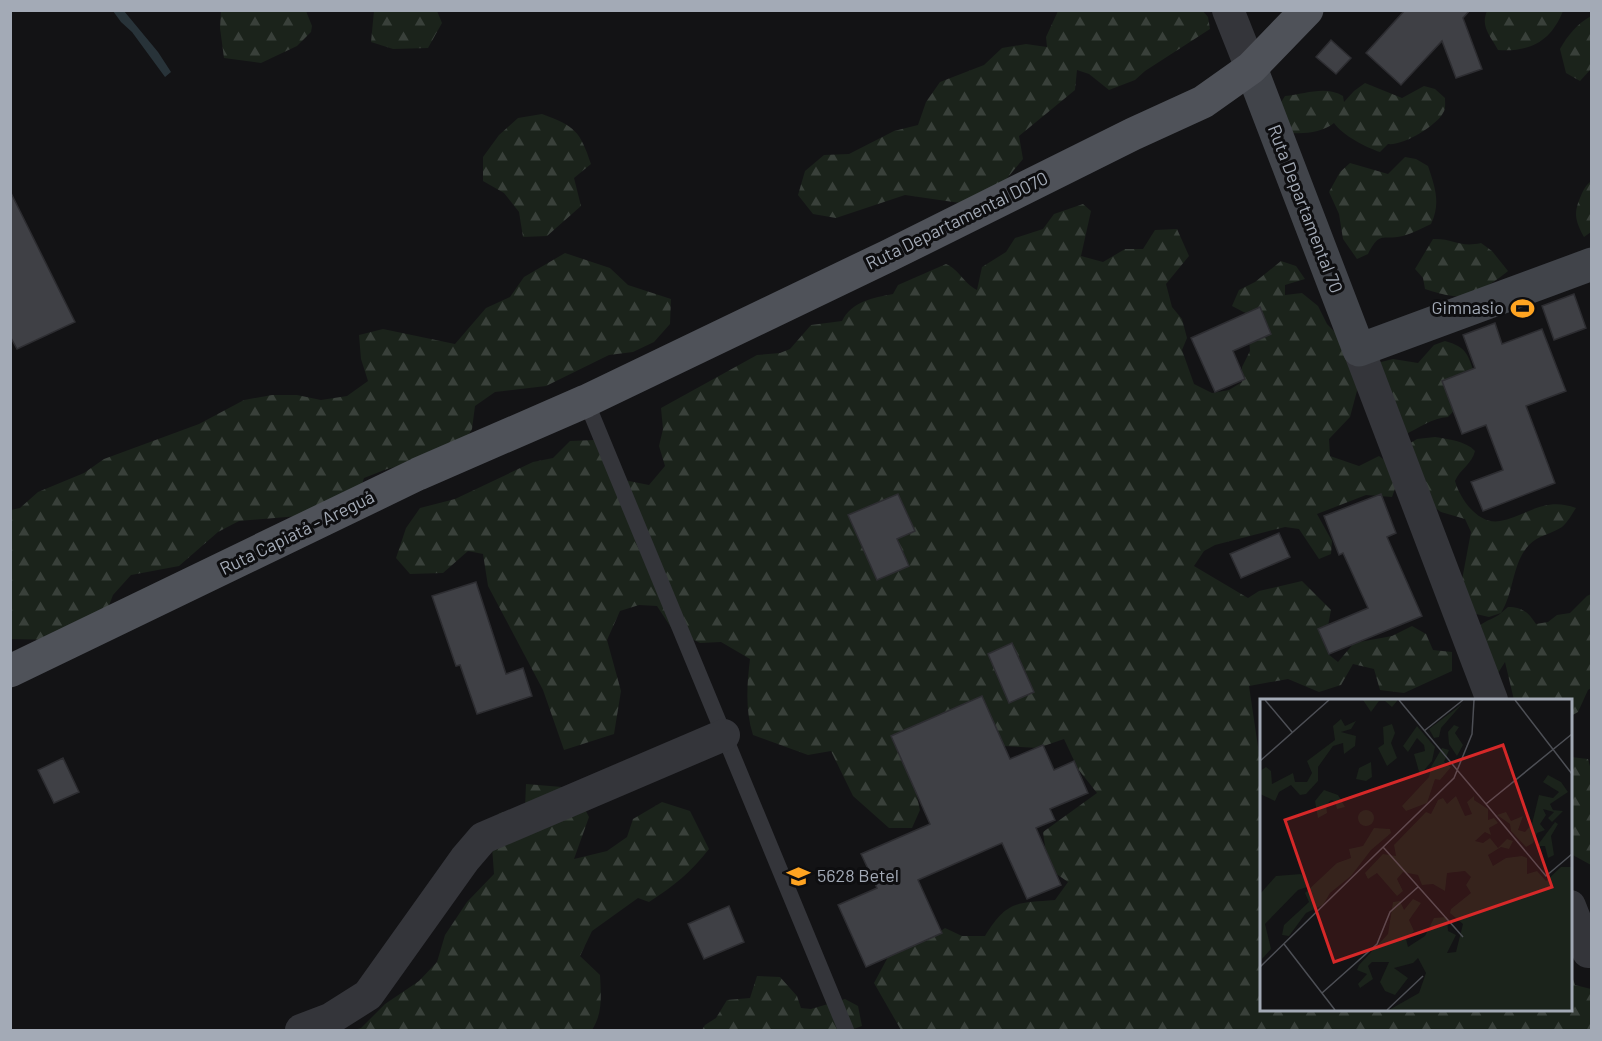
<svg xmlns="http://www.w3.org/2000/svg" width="1602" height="1041" font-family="Barlow,sans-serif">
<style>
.forest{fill:url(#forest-firs)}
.water{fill:#283339}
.building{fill:#3f4045;stroke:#2d2d31;stroke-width:1.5}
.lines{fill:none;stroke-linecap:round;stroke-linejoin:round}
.service{stroke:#34353a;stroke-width:16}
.minor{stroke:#34353a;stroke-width:32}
.secondary{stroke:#41444a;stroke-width:33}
.primary{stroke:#4f5259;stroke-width:33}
.labels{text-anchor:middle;stroke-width:6;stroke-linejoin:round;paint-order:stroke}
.street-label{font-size:18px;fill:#a3aab6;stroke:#0e0e10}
.poi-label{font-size:18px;fill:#a3aab6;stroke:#0e0e10;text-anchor:end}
.inset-road{fill:none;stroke:#4d4f55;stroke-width:1.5}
.view{fill:#d62828;fill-opacity:0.15;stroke:#d62828;stroke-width:3}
.inset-edge{fill:none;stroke:#a3aab6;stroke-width:3}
</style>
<defs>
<pattern id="forest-firs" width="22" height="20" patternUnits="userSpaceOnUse" patternTransform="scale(1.5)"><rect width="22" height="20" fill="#1b231b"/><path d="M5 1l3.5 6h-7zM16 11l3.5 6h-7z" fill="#39403a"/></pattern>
</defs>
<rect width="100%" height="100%" fill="#131315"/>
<g class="forest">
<polygon points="1202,10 1208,17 1210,29 1145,71 1135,80 1109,90 1089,74 1077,70 1075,90 1019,136 1023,159 994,194 974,205 905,195 836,218 813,214 798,195 805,171 824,155 849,154 894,131 918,125 926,102 940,82 984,65 1002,48 1026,44 1047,47 1046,37 1058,11"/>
<polygon points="221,11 306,11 312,26 311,32 297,46 261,63 224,58 220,28"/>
<polygon points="374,11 437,11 442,23 428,48 393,49 371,42"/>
<path d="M1487 11V10L1563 11C1551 41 1531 52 1498 50 1491 36 1480 27 1487 11Z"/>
<path d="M1591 16V69L1580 81 1566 73 1560 49C1567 36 1578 23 1591 16Z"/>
<path d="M1365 83 1402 98 1424 86 1435 89 1445 98C1445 103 1446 109 1443 113 1436 126 1403 146 1388 144L1380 152C1367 148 1342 135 1334 123 1323 132 1306 134 1292 133L1278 107 1285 96C1305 94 1326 85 1343 96L1344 102 1354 91Z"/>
<path d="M542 114C575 126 580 131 591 164L574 178 581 206 547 236 523 237 519 212 504 193 483 181V157L499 135 518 118Z"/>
<path d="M1405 157 1416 159 1428 166C1435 187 1441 203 1431 224 1422 228 1413 233 1403 236 1383 241 1380 230 1368 254L1357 259 1343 239 1339 214 1329 192 1340 172 1350 163 1388 174Z"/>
<path d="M1591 181V232L1584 237C1576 222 1573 214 1580 198 1583 191 1585 186 1591 181Z"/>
<path d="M1083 204 1091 211 1081 256 1103 262 1125 249H1143L1155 230 1177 229 1189 256 1166 284 1172 307 1182 319 1187 338 1182 350 1194 384 1212 393 1229 390 1242 382V367L1250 351 1249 338 1255 318 1232 306 1239 290 1255 282 1281 261 1296 266 1305 279 1285 285V295L1302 293 1318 306 1327 324 1341 338 1358 387 1350 417 1329 439 1330 456 1359 466 1379 456 1401 472 1392 497 1366 495 1317 514 1332 541 1331 554 1319 559 1299 529 1285 527 1215 545 1204 551 1194 566 1248 598 1259 591 1302 581 1331 610 1327 631 1328 654 1338 662 1354 643 1392 636 1412 626 1426 634 1433 650 1452 652V671L1404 693 1380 690 1374 669 1353 664 1341 685 1319 692 1288 679 1249 686 1261 767 1262 1010H1570L1571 973 1575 985 1591 989V1030H901L874 983 888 957 934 936 945 928 962 936H985C1007 901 1015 903 1055 900L1068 882 1048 868 1043 832 1097 793 1078 769 1064 739 1038 748 1003 746 906 747 920 810 912 828H889L853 796 831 751 808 755 753 735C745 710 747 684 750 659L721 642 700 643 672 629 657 606 639 605 620 611 607 640 621 691 614 734 564 750 543 690 488 586 483 554 468 551 443 573 410 574 396 558 406 528 420 508 455 499 533 462 553 458 570 441 594 440 624 480 649 485 665 466 659 446 663 429 661 408 757 355 780 353 790 349 811 325 842 321C852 301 873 298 893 294L898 285 946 264C961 271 962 282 977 290L982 267 1006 252 1015 238 1043 229 1054 214Z"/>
<path d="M1433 239C1453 238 1459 248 1481 243L1492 251 1508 271C1495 282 1471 298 1453 296 1444 295 1434 292 1425 289L1423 278 1415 269Z"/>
<polygon points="565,253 610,268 628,285 671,299 670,324 654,342 633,352 609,355 546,386 495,392 475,406 472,429 459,451 387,469 364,478 357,500 310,515 239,521 218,532 179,566 131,575 113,595 105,616 58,640 11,639 11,510 20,508 38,492 84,473 104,459 199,424 244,400 272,395 297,395 321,400 347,396 368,381 361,359 359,335 383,329 455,344 486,308 510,297 524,277"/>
<path d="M1445 341C1467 347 1468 355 1475 375L1465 399 1448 417C1432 418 1419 428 1404 435L1377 373 1381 362 1393 359 1418 363 1434 345Z"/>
<path d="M1435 437C1448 439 1466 441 1475 451 1472 464 1460 469 1455 481 1460 499 1478 525 1500 521 1527 516 1544 496 1576 508 1572 514 1568 522 1562 527 1552 534 1538 535 1529 545 1512 563 1514 593 1501 613L1508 607C1522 607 1528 612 1536 624L1548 622 1557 615 1570 613 1587 596 1591 594V688L1588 690 1578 712 1571 716 1570 700H1514L1505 662 1498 673 1479 626C1486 620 1496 618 1501 613L1489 617 1476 614 1467 605 1462 580 1471 532 1465 519 1441 512 1431 505 1407 445 1417 439Z"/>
<polygon points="1571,757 1588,759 1591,770 1591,865 1571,854"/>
<path d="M526 784 574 788 589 817 574 859 607 851 627 837 633 819 662 802 690 811 709 849C691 872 674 886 649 902L638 898 592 931 580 956 600 975C601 995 603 1013 592 1030H354L361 1028 385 1004 419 981 437 962 445 935 467 902 494 874 491 833 499 813 525 808Z"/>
<polygon points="757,976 780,977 797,996 801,1008 811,1009 845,999 858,1006 862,1026 851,1030 702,1030 705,1025 716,1018 727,1000 750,998"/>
</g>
<polygon class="water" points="113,11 124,11 158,52 171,72 165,77 132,32 121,22"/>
<g class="building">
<polygon points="1405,10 1470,10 1463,18 1482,69 1456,78 1442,41 1401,85 1366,53"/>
<polygon points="1331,40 1351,58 1336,74 1316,57"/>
<polygon points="10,191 75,322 17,349 10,336"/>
<polygon points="1574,294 1586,328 1554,340 1542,306"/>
<polygon points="1260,307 1271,334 1233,351 1245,379 1215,392 1191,338"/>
<polygon points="1495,323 1502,344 1542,329 1566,391 1526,406 1555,483 1483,511 1471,482 1503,470 1486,425 1462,434 1442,381 1475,368 1463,335"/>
<polygon points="898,494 915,531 897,539 909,566 877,580 848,515"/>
<polygon points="1381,494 1396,533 1387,537 1422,616 1329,654 1318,629 1368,608 1343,553 1339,555 1324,516"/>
<polygon points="1279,533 1290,557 1241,578 1230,554"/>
<polygon points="476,582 506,674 523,668 532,696 477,714 460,665 456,666 432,596"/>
<polygon points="1012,643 1034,692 1009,703 988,654"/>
<polygon points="982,696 1010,759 1043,745 1054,770 1074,761 1088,793 1050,809 1055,820 1036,828 1061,885 1027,899 1002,843 918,880 942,933 866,967 838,905 877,888 861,854 930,824 891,736"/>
<polygon points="63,758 79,792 54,803 38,770"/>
<polygon points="729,906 744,942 704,959 688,924"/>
</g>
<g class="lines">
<polyline class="service" points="586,401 846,1030"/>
<g class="minor">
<polyline points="1228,10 1251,68"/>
<polyline points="1359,350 1492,700"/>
<polyline points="1570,906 1588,952 1592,951"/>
<polyline points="301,1030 330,1019 368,995 465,859 483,838 724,735"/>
</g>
<polyline class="secondary" points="1251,68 1359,350 1592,264"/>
<polyline class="primary" points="10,671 418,474 586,401 888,256 1133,134 1203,102 1251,68 1307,10"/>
</g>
<defs>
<symbol id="stadium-bare" viewBox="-9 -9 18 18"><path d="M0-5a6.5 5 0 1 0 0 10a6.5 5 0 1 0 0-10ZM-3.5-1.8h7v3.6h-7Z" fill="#ffa421" stroke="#0e0e10" stroke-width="2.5" paint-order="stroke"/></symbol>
<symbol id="school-bare" viewBox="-9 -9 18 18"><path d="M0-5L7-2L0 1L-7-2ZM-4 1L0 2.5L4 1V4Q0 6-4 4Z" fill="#ffa421" stroke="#0e0e10" stroke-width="2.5" paint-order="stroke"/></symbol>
</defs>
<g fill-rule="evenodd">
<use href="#stadium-bare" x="1506" y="292" width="33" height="33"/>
<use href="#school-bare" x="782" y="860" width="33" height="33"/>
</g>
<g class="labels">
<g class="street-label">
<text transform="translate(1305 209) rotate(69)" y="6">Ruta Departamental 70</text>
<text transform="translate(957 221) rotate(-26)" y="6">Ruta Departamental D070</text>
<text transform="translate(297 533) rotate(-26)" y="6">Ruta Capiatá - Areguá</text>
</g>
<g class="poi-label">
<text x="1504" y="314">Gimnasio</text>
<text x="817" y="882" text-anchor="start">5628 Betel</text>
</g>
</g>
<g transform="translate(1260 699)">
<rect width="312" height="312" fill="#131315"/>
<path d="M103 1H137V2L132 8 125 2H119L111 13ZM202 5 181 29 179 38 174 39 169 30ZM81 20 85 27 96 22 91 30 81 33 96 37 95 47 84 55 83 44 73 47 58 68V82L46 95 40 96 31 86 19 93 15 102 0 95V72L6 68 11 72 12 85 33 74 35 83H47L52 74 47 62 75 41 73 27ZM132 25 135 34 131 44 137 59 127 67 118 49 124 45 123 28ZM194 26 199 28 195 34 203 46 197 57 189 45 188 33ZM157 27 175 48 172 62 160 76 154 55 165 52 164 46 157 39 148 53 143 47ZM182 49 189 51 184 63 191 68 180 81 175 80 167 104 146 112 142 107 169 78 171 68ZM111 63 112 78 106 82 96 80 99 69ZM288 76 301 83 308 93 290 105 293 111 303 112 292 123 288 119 294 113 283 110 286 116 280 125 285 131 277 134 273 144 266 148 251 132 250 125 237 116 246 113 251 122 263 117 258 131 265 133 272 125 279 96 293 99 299 93 283 83ZM64 91 78 96 85 108 77 110 75 102 71 101 66 106 67 114 58 119 55 102ZM196 97 205 117 212 115 207 103 214 97V101L228 110V121L234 119 238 124 229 129 231 136 225 133 215 142 223 144 230 139 238 149 247 140 253 142 249 150 241 148 228 156 233 167 246 159 262 157 267 159V175L277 172 286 182 301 168H312V311H129L159 294 166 274 158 259 153 264 134 269 148 279 135 296 125 292 120 283 129 263H112L108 267 113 280 100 289 98 285 107 275 97 271 99 266 128 235 133 203 140 202 144 211 153 200 161 204 149 221 154 232 146 240 148 248 165 237 174 219 187 218 188 232 196 236 187 254 196 253 203 225 190 214 191 210 211 194 206 186 211 178 205 172 187 174 185 192 173 185 162 186 158 176 143 173 137 180 143 192 137 197 117 174 108 180 105 174 123 155 136 157 134 146 166 113 171 115 178 101 183 99 187 105ZM98 119a8 8 0 1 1 16 0a8 8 0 1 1-16 0ZM295 123 298 125 291 137 294 156 288 159 285 147H277ZM114 129 130 130 131 134 111 151 91 177 70 194 63 206 46 214 29 237 22 236 24 226 49 203 45 194 77 164 91 159 89 150 103 147ZM41 175 49 185 47 188 38 191 5 225 11 250 2 260 0 195 16 177Z" fill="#1b231b"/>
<path class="inset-road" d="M5 1 32 33M139 1 198 72M255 1 312 75M164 32 203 1M0 62 69 1M198 72 226 105 312 35M226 105 286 177 312 155M123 148 203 238M24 245 75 311M0 268 194 79 212 35 214 1M62 294 117 245 130 213 158 188M127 311 163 277"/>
<path class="view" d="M243 46 292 188 74 263 25 121Z"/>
<rect width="312" height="312" class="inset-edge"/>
</g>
<rect width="1602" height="1041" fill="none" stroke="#a3aab6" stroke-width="24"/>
</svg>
